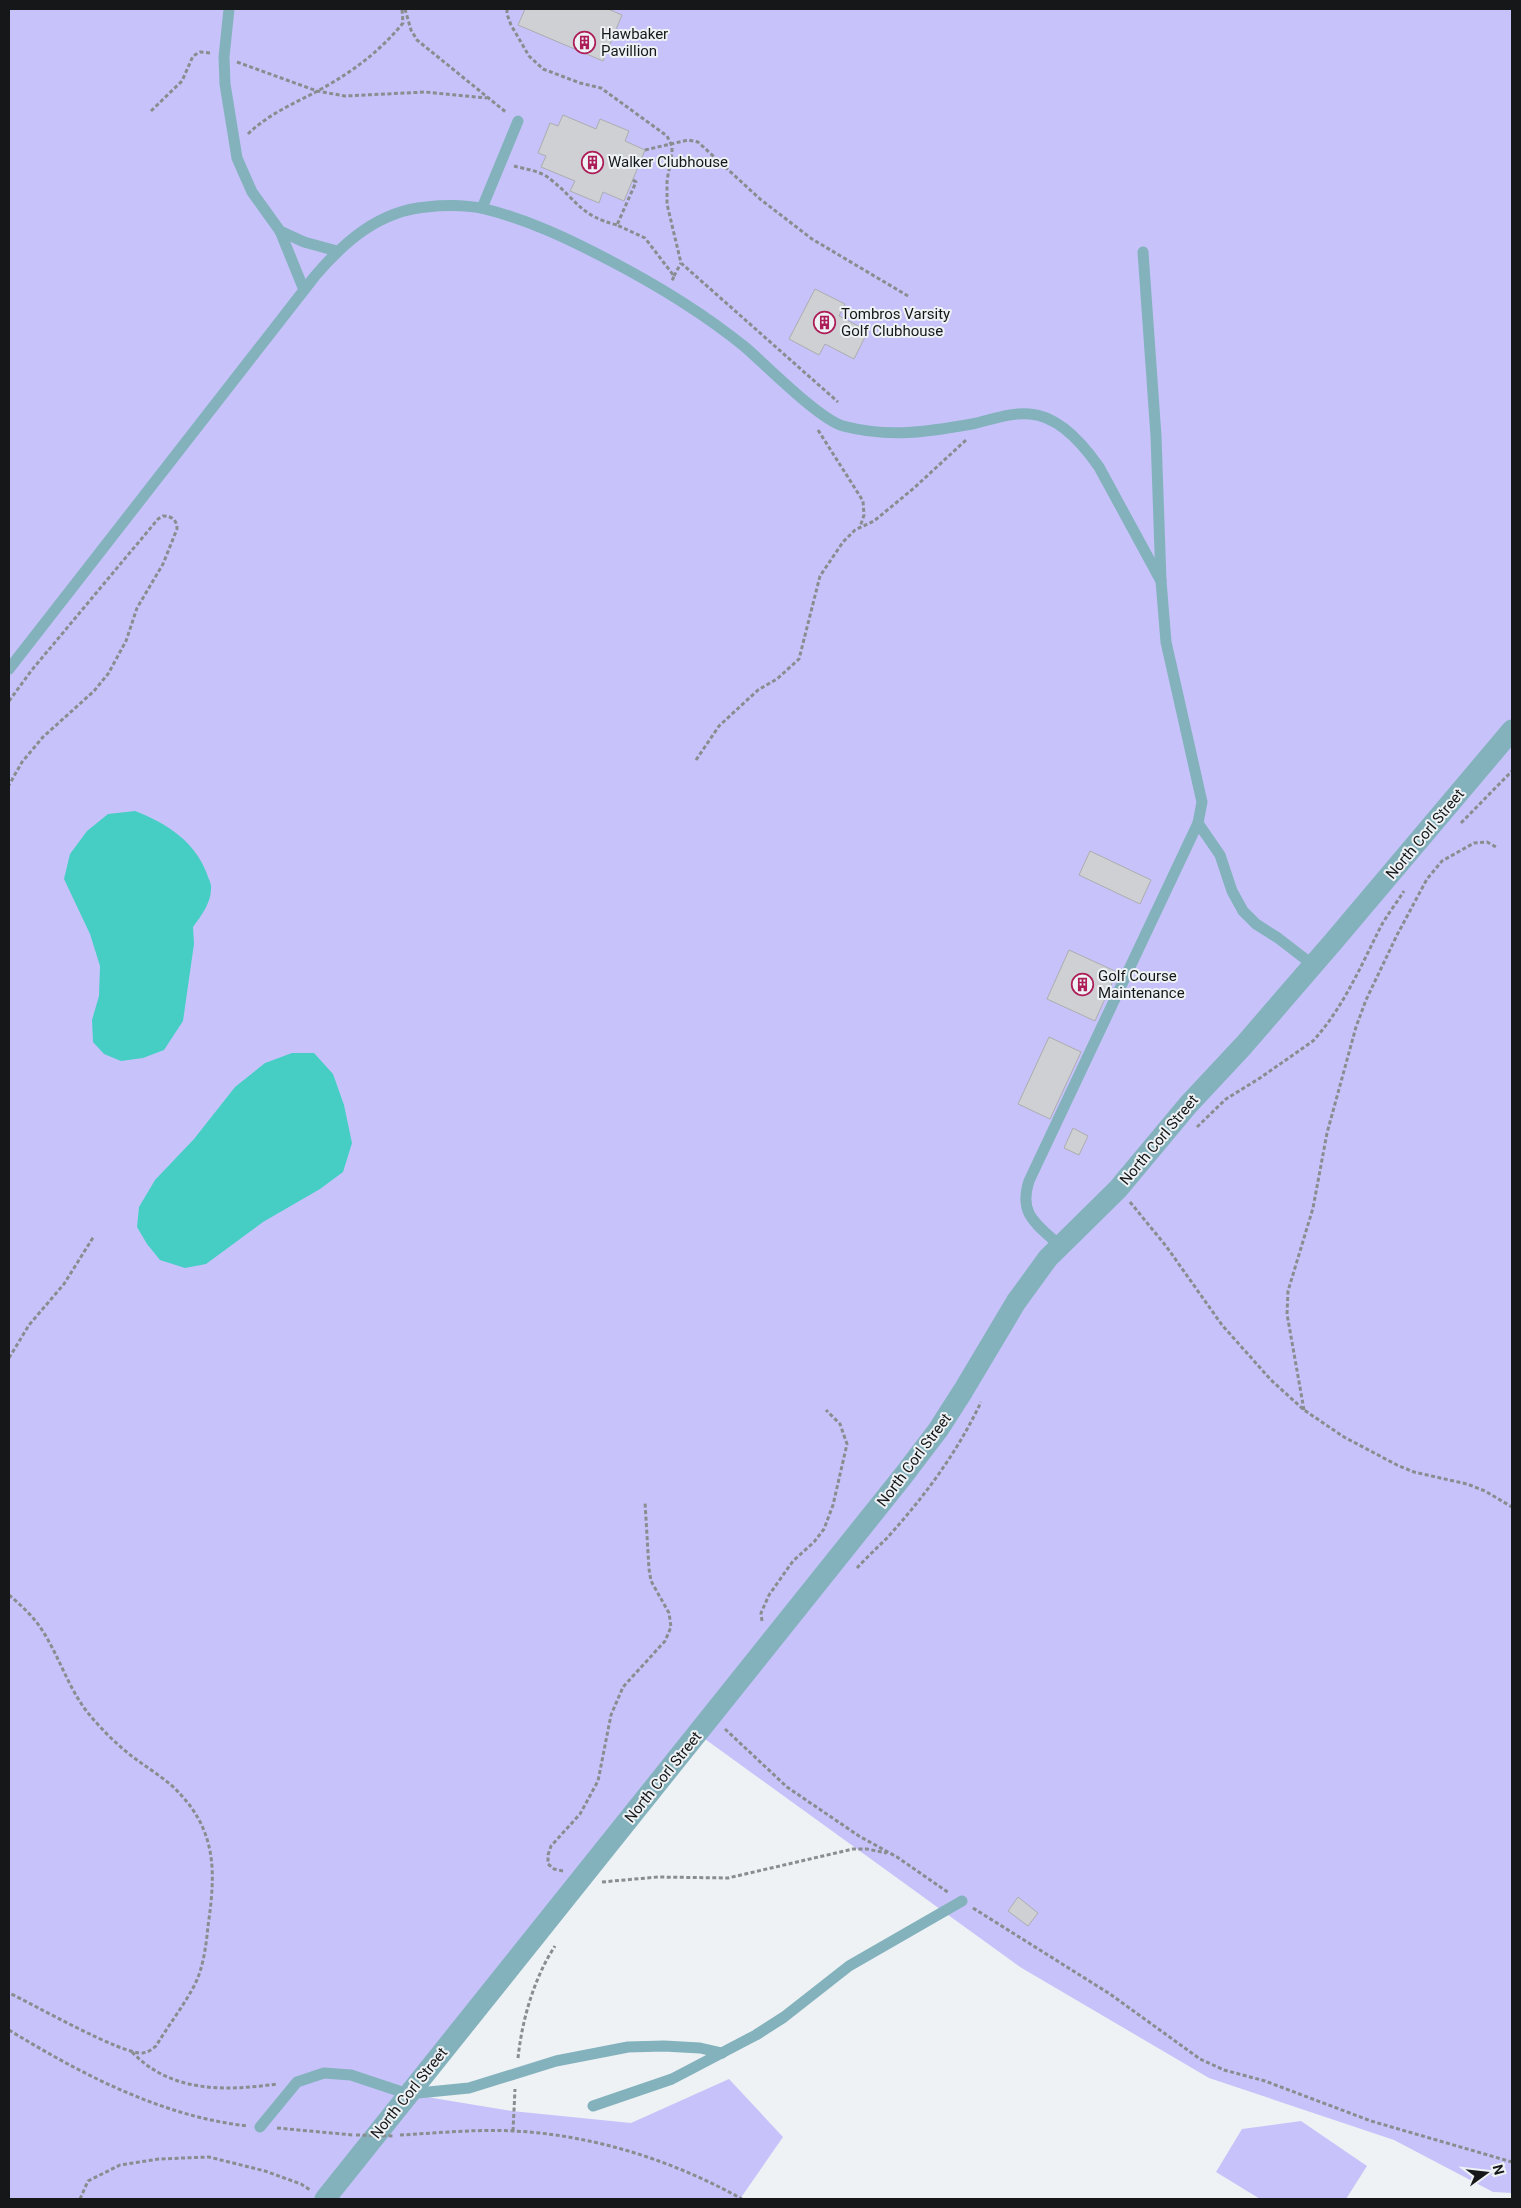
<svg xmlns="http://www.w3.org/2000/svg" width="1521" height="2208" font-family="Roboto,sans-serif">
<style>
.green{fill:#c7c3fa}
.water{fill:#47cec4}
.building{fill:#ced0d4;stroke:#abadb0}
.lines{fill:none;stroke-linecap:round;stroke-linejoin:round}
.path{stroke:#8a8d8f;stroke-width:3;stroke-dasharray:4 2.5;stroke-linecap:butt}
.service{stroke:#83b2bd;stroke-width:11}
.minor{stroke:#83b2bd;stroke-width:21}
.path-bridge{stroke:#8a8d8f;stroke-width:3;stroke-dasharray:4 2.5;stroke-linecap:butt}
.labels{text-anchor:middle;stroke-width:4;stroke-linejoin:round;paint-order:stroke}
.poi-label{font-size:15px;fill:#161718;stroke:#eef2f5;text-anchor:start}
.street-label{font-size:15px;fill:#161718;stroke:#eef2f5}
</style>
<rect width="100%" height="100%" fill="#eef2f5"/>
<g class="green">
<polygon points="9,9 1512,9 1512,2193 1493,2192 1394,2140 1209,2078 1020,1967 698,1734 409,2094 512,2111 631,2123 729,2079 783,2137 740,2199 9,2199"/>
<polygon points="1301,2121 1367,2166 1346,2199 1260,2199 1216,2172 1242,2129"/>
</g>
<g class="water">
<path d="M135 811C166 823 195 841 207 874 208 878 212 884 211 889 211 903 201 916 193 927L194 944 183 1021 164 1050 143 1058 121 1061 104 1054 93 1042 92 1020 99 996 100 966 90 934 64 879 70 854 87 831 108 814Z"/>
<polygon points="292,1053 314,1053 333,1074 344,1105 352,1143 343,1172 320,1189 263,1222 206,1264 185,1268 160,1260 147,1244 137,1227 139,1207 155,1180 194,1139 235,1087 265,1063"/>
</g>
<g class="building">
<polygon points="525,9 608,9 622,15 603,61 518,25"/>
<polygon points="563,115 596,129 600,119 629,131 625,141 645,150 624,201 603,192 599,203 570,191 575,181 541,167 546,156 538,153 550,123 558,126"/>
<polygon points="815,289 845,304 839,316 868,331 854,359 825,344 819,355 789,339"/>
<polygon points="1090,851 1151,880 1140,904 1079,875"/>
<polygon points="1069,950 1117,972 1095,1021 1047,999"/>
<polygon points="1049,1037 1081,1052 1050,1119 1018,1104"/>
<polygon points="1073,1128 1088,1136 1079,1155 1064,1148"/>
<polygon points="1018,1897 1038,1913 1028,1926 1008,1911"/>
</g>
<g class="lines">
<g class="path">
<polyline points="405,9 411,30 417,40 507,113"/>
<polyline points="507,9 507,14 511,25 529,56 543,69 580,83 601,88 667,136 672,146 672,152 667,181 667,204 681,263 838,402"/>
<polyline points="237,62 317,91 345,96 425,92 487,98"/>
<polyline points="151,111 182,81 193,56 200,52 210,53"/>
<path d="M248 134C269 113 298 102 323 88 355 70 380 51 403 23L402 9"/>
<polyline points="645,150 688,140 698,142 760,199 812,239 908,296"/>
<path d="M514 166C525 169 541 171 550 179 577 200 580 216 617 225"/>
<polyline points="633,180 636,182 617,225 645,238 674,276 672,281"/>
<polyline points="674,276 681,263"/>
<polyline points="818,430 863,501 864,515 860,527"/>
<path d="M9 701 31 671 158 519 163 516C172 516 177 520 177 529L163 564 137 608 126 641 108 674 94 691 43 737 22 762 9 785"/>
<polyline points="696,760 719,726 758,690 777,679 799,659 820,576 843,542 855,530 874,521 914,488 966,440"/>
<polyline points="1461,823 1512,771"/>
<path d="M1197 1127 1226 1099 1260 1078 1313 1041C1343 1008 1361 966 1381 926 1388 914 1397 902 1404 891"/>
<polyline points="1130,1202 1166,1246 1222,1325 1271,1380 1304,1410 1344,1437 1397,1465 1414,1472 1467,1484 1485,1491 1512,1507"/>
<polyline points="9,1358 29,1325 64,1284 94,1236"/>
<polyline points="1304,1410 1287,1314 1288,1291 1313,1208 1327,1133 1356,1027 1366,1000 1397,935 1427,879 1442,861 1474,843 1487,842 1496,847"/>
<path d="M857 1568C866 1558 877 1548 887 1538 924 1497 957 1453 981 1402"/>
<path d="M9 1595C22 1606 35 1618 44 1633 60 1659 69 1689 88 1713 102 1730 119 1747 137 1760 152 1771 169 1781 181 1795 218 1835 215 1877 208 1926 206 1947 203 1970 193 1988 182 2008 168 2026 156 2046 152 2049 149 2052 143 2053 122 2055 33 2004 9 1993"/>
<polyline points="762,1621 761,1613 769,1595 793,1561 814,1542 824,1529 833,1505 847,1444 840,1424 826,1410"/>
<polyline points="725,1729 787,1787 859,1836 897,1857 949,1893"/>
<polyline points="563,1871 554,1869 548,1864 548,1855 551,1846 580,1814 598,1781 611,1715 623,1687 665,1641 671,1627 669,1613 651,1581 649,1569 645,1502"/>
<polyline points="602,1882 658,1877 728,1878 853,1849 867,1849 887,1853"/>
<polyline points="973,1908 1110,1994 1200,2059 1224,2070 1265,2081 1371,2121 1512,2162"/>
<path d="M9 2030C81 2074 163 2117 248 2126"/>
<path d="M132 2052C171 2093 225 2091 277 2084"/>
<path d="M518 2058C522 2020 534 1978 555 1946"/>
<polyline points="277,2128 353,2135"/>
<polyline points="513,2131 515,2089"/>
<path d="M400 2135C438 2133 477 2129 514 2131 594 2135 674 2161 742 2199"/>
<polyline points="80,2199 88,2181 120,2165 159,2159 209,2157 265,2171 301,2184 310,2190"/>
</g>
<g class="service">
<polyline points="229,9 224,57 225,84 237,158 252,192 280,231 304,290"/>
<polyline points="482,208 518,121"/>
<polyline points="280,231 304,242 337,251"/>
<path d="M9 669 315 276C344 242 379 211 426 207 444 205 467 205 485 209 529 220 569 239 609 260 657 285 703 313 745 347 767 366 819 419 843 426 889 438 927 432 972 424 991 420 1010 412 1030 414 1059 416 1083 444 1099 467L1161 581"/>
<polyline points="1198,823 1220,855 1232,891 1243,911 1256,924 1278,938 1313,965"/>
<path d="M1060 1246C1037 1224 1018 1215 1029 1181L1198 823 1202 802 1166 642 1161 581 1156 436 1143 252"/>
<polyline points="593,2106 672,2079 756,2035 784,2017 849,1966 962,1901"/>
<polyline points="260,2127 297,2082 324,2073 351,2075 408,2094 469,2088 556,2061 628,2047 664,2046 700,2048 722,2053"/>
</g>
<polyline class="minor" points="325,2199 903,1476 938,1430 963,1391 1016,1302 1048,1258 1118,1189 1188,1105 1244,1045 1333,942 1512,730"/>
<polyline class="path-bridge" points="356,2135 394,2136"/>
</g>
<defs>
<symbol id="building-ring" viewBox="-11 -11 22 22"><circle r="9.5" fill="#eef2f5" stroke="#ad1e59" stroke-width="1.5"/><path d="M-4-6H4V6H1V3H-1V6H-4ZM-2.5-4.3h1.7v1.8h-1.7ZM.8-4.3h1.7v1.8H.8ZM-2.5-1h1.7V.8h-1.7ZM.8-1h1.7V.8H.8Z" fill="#ad1e59"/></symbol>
</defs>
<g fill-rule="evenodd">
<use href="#building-ring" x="572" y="30" width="25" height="25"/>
<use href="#building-ring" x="580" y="150" width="25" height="25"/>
<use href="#building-ring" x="812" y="310" width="25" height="25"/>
<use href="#building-ring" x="1070" y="972" width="25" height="25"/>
</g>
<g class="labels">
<g class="poi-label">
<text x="601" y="39">Hawbaker<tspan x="601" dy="17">Pavillion</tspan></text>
<text x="608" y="167">Walker Clubhouse</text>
<text x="841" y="319">Tombros Varsity<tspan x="841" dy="17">Golf Clubhouse</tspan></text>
<text x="1098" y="981">Golf Course<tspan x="1098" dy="17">Maintenance</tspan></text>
</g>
<g class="street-label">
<text transform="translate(1425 834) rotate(-50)" y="5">North Corl Street</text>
<text transform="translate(1159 1140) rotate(-50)" y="5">North Corl Street</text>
<text transform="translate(914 1460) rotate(-53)" y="5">North Corl Street</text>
<text transform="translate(663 1777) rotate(-51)" y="5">North Corl Street</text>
<text transform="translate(409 2093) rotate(-51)" y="5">North Corl Street</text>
</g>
</g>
<rect width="1521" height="2208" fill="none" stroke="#161718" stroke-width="20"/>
<g transform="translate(1486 2173) rotate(75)" stroke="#eef2f5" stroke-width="4" paint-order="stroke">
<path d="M0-4L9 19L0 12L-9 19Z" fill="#161718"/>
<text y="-8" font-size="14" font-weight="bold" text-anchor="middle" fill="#161718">N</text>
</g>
</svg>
